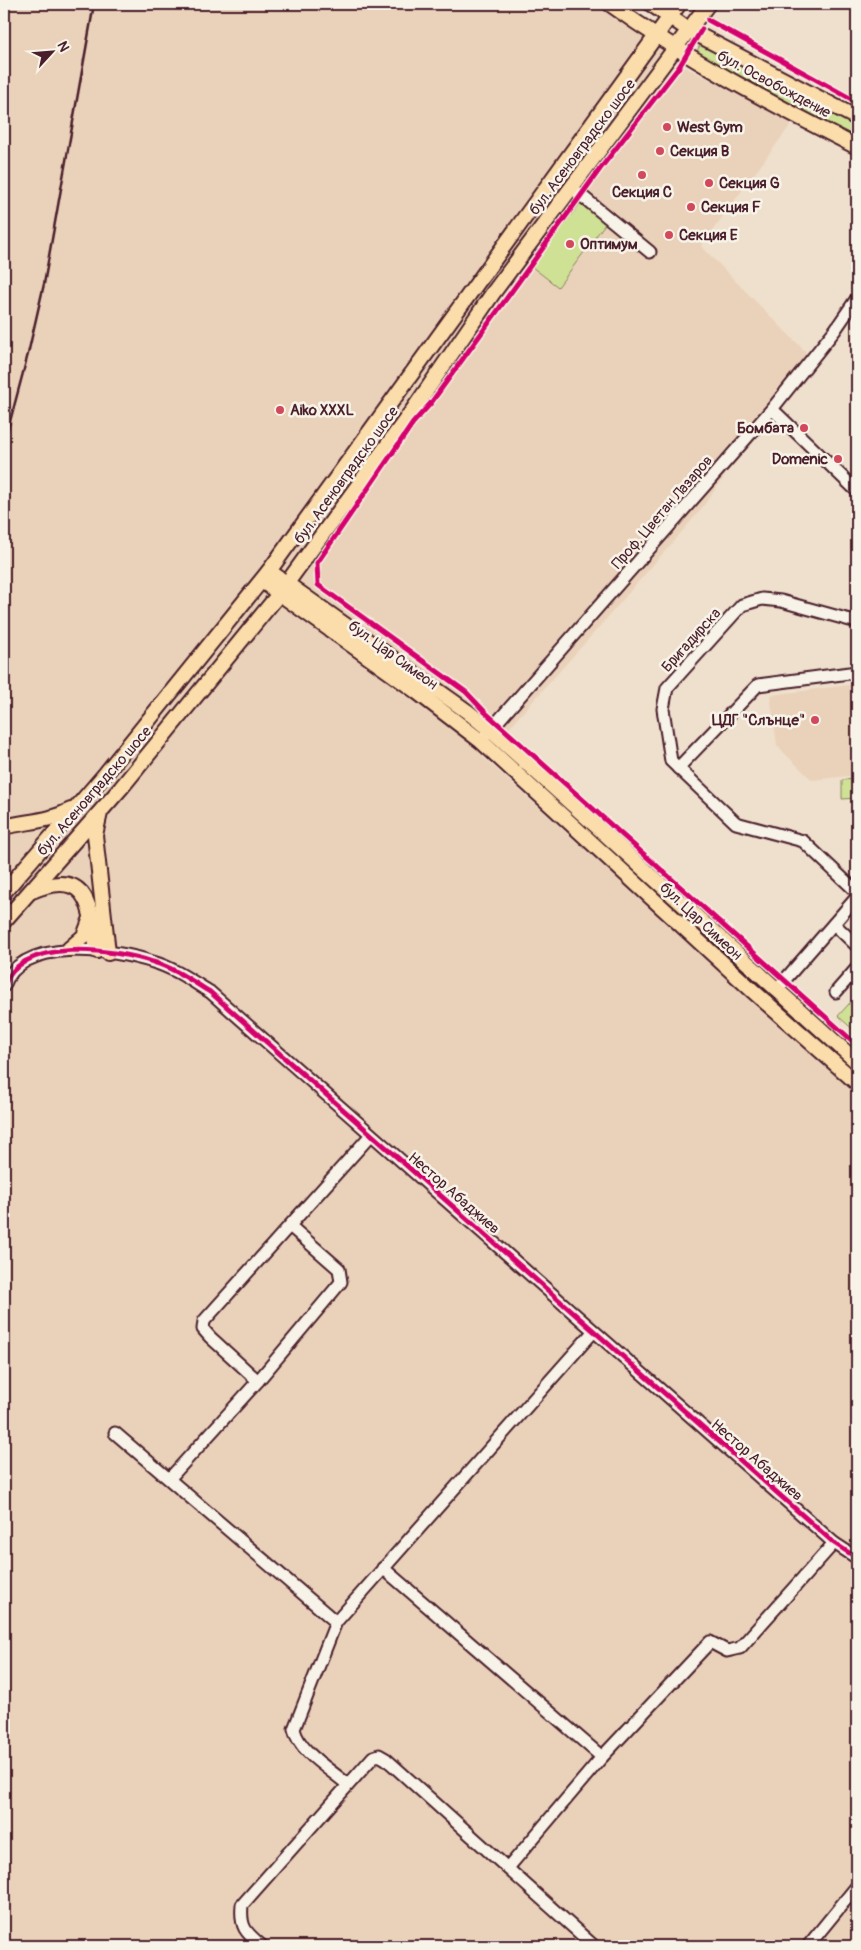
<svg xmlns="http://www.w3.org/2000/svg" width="861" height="1950" font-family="Pangolin,sans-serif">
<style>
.built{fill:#ead2ba}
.green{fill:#cfe195;stroke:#8c8060}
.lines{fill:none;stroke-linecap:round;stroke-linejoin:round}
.minor-casing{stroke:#4a1f2b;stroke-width:15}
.major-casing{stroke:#4a1f2b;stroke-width:18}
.minor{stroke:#f7f3e8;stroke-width:11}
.major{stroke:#faddab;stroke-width:14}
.rail{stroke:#4a1f2b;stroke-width:2.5}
.cycleway-casing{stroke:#f7f3e8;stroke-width:8}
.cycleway{stroke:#d6006c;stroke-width:5}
.poi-dot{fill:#d1495b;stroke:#f7f3e8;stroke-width:2}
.labels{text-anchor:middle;stroke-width:5;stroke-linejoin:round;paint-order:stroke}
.street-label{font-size:15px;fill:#4a1f2b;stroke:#f7f3e8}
.poi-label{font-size:15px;font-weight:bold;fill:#4a1f2b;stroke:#f7f3e8;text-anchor:start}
</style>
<rect width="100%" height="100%" fill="#efe0cd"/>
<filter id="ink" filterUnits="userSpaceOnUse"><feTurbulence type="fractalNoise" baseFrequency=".02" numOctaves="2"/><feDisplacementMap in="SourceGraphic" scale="10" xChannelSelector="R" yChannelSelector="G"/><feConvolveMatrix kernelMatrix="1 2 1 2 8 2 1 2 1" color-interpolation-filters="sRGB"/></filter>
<g filter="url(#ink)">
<g class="built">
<polygon points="4,4 600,4 685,67 793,122 701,246 808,354 785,392 699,512 601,625 483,757 857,1095 857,1946 4,1946"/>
<polygon points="857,684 857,775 812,780 777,746 770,695"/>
</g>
<g class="green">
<polygon points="701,43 857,126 857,138 696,53"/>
<polygon points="582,201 608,220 558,287 532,267"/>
<polygon points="857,779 857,798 842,799 842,780"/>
<polygon points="857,995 857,1033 838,1016"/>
</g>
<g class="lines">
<defs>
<g id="minor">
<polyline points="571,187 650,252"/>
<polyline points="772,409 857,491"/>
<polyline points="857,622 781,601 762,599 742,605 667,688 663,709 671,761 736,823 803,841 857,892"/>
<polyline points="485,736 772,409 835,330 857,298"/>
<polyline points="678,768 758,685 857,672"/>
<polyline points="834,924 857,946"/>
<path d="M4 986C22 936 114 949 153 962 174 968 192 981 210 992L834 1543 857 1558"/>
<polyline points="776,990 857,897"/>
<polyline points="836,992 857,968"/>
<polyline points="258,1381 210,1337 203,1329 204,1321 370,1136"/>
<polyline points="115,1433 336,1622"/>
<polyline points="170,1478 258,1381 341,1282 339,1269 290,1226"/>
<polyline points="383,1568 602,1757"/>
<path d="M347 1784C330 1769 299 1752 294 1729L336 1622 594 1331"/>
<polyline points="508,1868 602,1757 710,1642 727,1651 740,1648 834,1543"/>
<path d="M262 1946C245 1932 240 1927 242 1905L373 1757 379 1755 386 1759 594 1946"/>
<polyline points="808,1946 857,1886"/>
</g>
<g id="major">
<path d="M610 4C688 60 772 104 857 147"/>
<polyline points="651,4 689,30 857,118"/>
<polyline points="269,571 468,712 490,730 857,1062"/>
<polyline points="262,581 416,691 481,741 753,991 857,1083"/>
<polyline points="100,813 95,835 108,953"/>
<path d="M4 827C27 821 49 822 71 810"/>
<path d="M32 891C89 867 90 907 97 951"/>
<polyline points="4,892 106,773 269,571 679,4"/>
<polyline points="4,921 121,788 279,594 415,407 493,293 708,4"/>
<polyline points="69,949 84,936 91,918"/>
</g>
</defs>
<use href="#minor" class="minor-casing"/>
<use href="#major" class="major-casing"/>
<use href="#minor" class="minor"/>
<use href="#major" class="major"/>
<polyline class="rail" points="4,444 28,354 44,284 94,4"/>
<defs>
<g id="cycleway">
<polyline points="708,20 857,102"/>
<polyline points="702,29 679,67 600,169 431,403 413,423 317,563 318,585 466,692 486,713 857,1045"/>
<path d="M4 986C22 936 114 949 153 962 174 968 192 981 210 992L834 1543 857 1558"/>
</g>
</defs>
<use href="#cycleway" class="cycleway-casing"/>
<use href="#cycleway" class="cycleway"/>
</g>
</g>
<g class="poi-dot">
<circle cx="667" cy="127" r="5"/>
<circle cx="660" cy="151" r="5"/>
<circle cx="642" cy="175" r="5"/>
<circle cx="709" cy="183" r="5"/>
<circle cx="691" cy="207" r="5"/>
<circle cx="669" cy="235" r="5"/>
<circle cx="570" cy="244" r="5"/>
<circle cx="280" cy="410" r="5"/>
<circle cx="804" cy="428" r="5"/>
<circle cx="838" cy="459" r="5"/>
<circle cx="815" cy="720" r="5"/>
</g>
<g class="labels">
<g class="street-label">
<text transform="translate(774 84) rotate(28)" y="5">бул. Освобождение</text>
<text transform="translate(582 147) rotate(-53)" y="5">бул. Асеновградско шосе</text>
<text transform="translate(346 475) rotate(-54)" y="5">бул. Асеновградско шосе</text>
<text transform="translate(662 512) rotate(-49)" y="5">Проф. Цветан Лазаров</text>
<text transform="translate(691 640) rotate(-48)" y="5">Бригадирска</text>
<text transform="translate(393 655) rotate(36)" y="5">бул. Цар Симеон</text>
<text transform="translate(94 791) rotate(-49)" y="5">бул. Асеновградско шосе</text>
<text transform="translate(701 921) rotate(43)" y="5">бул. Цар Симеон</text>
<text transform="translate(454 1193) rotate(41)" y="5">Нестор Абаджиев</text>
<text transform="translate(757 1460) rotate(41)" y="5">Нестор Абаджиев</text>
</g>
<g class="poi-label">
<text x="677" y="132">West Gym</text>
<text x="670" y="156">Секция B</text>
<text x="719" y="188">Секция G</text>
<text x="642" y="197" text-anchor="middle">Секция C</text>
<text x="701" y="212">Секция F</text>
<text x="679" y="240">Секция E</text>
<text x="580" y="249">Оптимум</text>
<text x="290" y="415">Aiko XXXL</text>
<text x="794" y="433" text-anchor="end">Бомбата</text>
<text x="828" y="464" text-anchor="end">Domenic</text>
<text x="805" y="725" text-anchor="end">ЦДГ "Слънце"</text>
</g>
</g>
<rect width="861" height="1950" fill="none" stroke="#f7f3e8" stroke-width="20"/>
<rect x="10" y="10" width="841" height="1930" fill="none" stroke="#4a1f2b" stroke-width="2" filter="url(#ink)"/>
<g transform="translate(52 52) rotate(64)" stroke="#f7f3e8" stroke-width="4" paint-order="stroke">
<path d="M0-4L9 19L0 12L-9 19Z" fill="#4a1f2b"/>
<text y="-8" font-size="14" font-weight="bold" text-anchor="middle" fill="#4a1f2b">N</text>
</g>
</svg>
